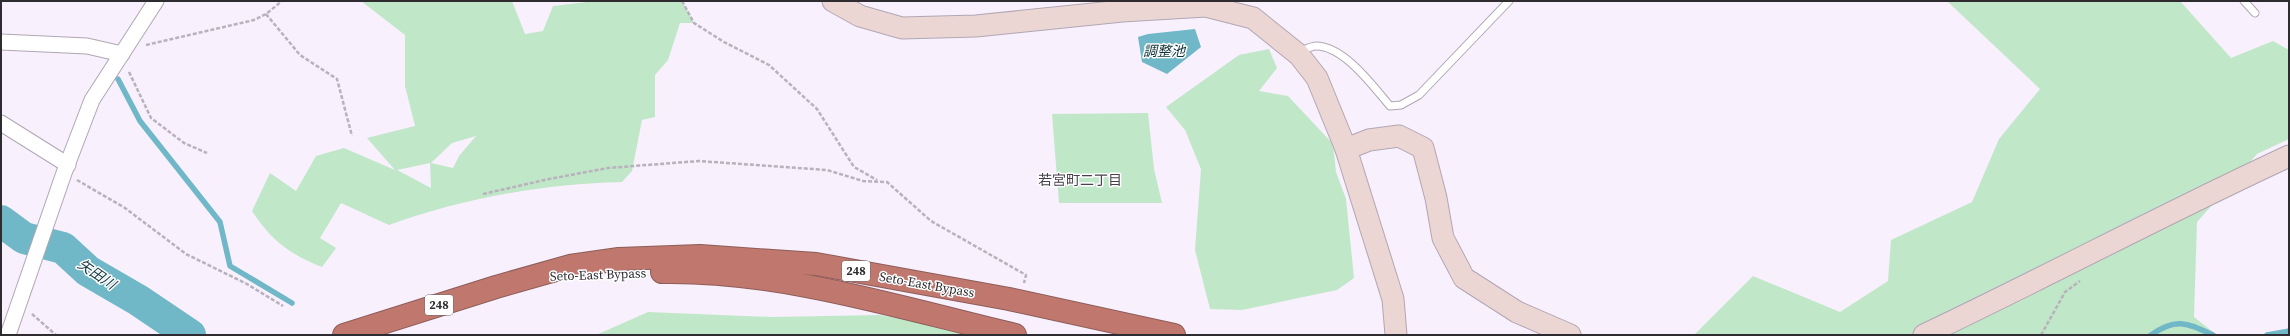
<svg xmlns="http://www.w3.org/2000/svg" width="2290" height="336" font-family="'Source Serif 4','Noto Sans JP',serif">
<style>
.green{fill:#c1e7c9;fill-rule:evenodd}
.water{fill:#70b7c7}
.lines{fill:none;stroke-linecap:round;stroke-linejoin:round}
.stream{stroke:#70b7c7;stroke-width:5.5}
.river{stroke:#70b7c7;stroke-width:32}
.lane-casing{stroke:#b0a7b4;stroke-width:9}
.street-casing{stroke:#b0a7b4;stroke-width:17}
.secondary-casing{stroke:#b0a7b4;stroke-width:23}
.highway-casing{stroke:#8d5d59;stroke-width:24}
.path{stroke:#b8b2bc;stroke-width:2.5;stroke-dasharray:4 2;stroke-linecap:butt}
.lane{stroke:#fff;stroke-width:7}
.street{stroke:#fff;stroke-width:15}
.secondary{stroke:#ecd6d4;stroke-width:21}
.highway{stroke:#c0786e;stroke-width:22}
.labels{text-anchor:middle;stroke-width:3;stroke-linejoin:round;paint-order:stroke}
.shield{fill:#fff;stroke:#6d6b6f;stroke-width:1}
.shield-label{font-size:12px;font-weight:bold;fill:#2f2c31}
.street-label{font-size:13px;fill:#2f2c31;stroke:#fff}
.water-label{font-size:14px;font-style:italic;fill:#10343b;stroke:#fff}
.neighbourhood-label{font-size:14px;fill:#48414c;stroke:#fff}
</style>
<rect width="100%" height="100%" fill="#f8f0fd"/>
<g class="green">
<path d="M361 1H512L525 34 543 31 553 6 595 1H682L694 23H680L668 60 655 75V117L642 120 632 171 622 182C543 184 464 198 389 225L341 203 320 238 336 248 322 267C289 254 271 240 252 211L270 173 296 191 316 156 344 148 395 170 367 138 415 126 405 86V35ZM476 136 459 156 453 168 431 163 452 143ZM430 163 431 188 397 170Z"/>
<polygon points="1947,1 2180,1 2231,58 2273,41 2289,50 2289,139 2257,154 2197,222 2194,317 2217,335 1694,335 1753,276 1840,312 1888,281 1891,240 1972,202 1999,139 2040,89"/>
<polygon points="1269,49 1277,68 1259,91 1288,96 1333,144 1336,172 1346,199 1354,278 1337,290 1242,310 1210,309 1195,250 1201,169 1185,130 1166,107 1239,55"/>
<polygon points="1148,113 1154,169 1162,203 1059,203 1052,114"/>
<polygon points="648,312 772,317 879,315 968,329 976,335 596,335"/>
</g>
<polygon class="water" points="1195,29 1201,47 1167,74 1142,62 1138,37 1148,34"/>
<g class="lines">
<g class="stream">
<polyline points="118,79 140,121 220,222 230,266 292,303"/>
<polyline points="1,229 2,223"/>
<path d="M2151 335C2176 317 2187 323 2213 335"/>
<polyline points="2267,335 2289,331"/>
</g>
<polyline class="river" points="1,221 24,238 63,248 88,271 138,300 190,335"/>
<defs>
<g id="lane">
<polyline points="2244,1 2255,13"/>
<path d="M1299 52C1304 50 1311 46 1316 46 1344 46 1373 86 1390 106L1401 105 1419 95 1509 1"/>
</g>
<g id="street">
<polyline points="1,42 87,46 122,54"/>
<polyline points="1,123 68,165"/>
<polyline points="8,335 64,173 92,100 156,1"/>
</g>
<g id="secondary">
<polyline points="833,1 860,16 902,28 976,26 1122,11 1206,6 1253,18 1299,55 1317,78 1346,149 1369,140 1399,136 1423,148 1436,198 1443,238 1464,278 1517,312 1570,335"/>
<polyline points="1346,149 1393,299 1396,335"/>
<path d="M1924 335C2046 277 2166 213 2289 156"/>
</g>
<g id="highway">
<path d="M662 272C780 270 901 308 1015 335"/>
<polyline points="344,335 496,287 570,266 619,259 700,256 816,264 1009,299 1174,335"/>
</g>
</defs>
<use href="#lane" class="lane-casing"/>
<use href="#street" class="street-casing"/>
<use href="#secondary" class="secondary-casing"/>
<use href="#highway" class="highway-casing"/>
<g class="path">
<polyline points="682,1 694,23 724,42 769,65 817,109 854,167 877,180"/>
<polyline points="266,14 300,55 337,79 352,136"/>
<polyline points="146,45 254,20 266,14 282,1"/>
<polyline points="129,72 151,118 184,143 207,153"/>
<polyline points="77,180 125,208 186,254 247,284 283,306"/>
<polyline points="483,194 549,179 608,168 699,161 827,170 863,181 887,182 931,221 1026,275 1024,283"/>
<polyline points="32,314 56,335"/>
<polyline points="2041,335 2065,292 2080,281"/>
</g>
<use href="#lane" class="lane"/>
<use href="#street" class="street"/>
<use href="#secondary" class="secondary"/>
<use href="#highway" class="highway"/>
</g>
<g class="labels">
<g class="shield">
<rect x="842" y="261" width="28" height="20" rx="3"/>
<rect x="425" y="295" width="28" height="20" rx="3"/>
</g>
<g class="shield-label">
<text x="856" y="275">248</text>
<text x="439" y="309">248</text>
</g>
<g class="street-label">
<text transform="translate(598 274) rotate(-2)" y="5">Seto-East Bypass</text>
<text transform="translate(927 284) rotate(10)" y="5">Seto-East Bypass</text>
</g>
<g class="water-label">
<text x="1164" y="56">調整池</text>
<text transform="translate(97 274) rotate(34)" y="5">矢田川</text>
</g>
<g class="neighbourhood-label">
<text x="1080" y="185">若宮町二丁目</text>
</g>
</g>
<rect width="2290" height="336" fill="none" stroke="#2f2c31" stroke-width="4"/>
</svg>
